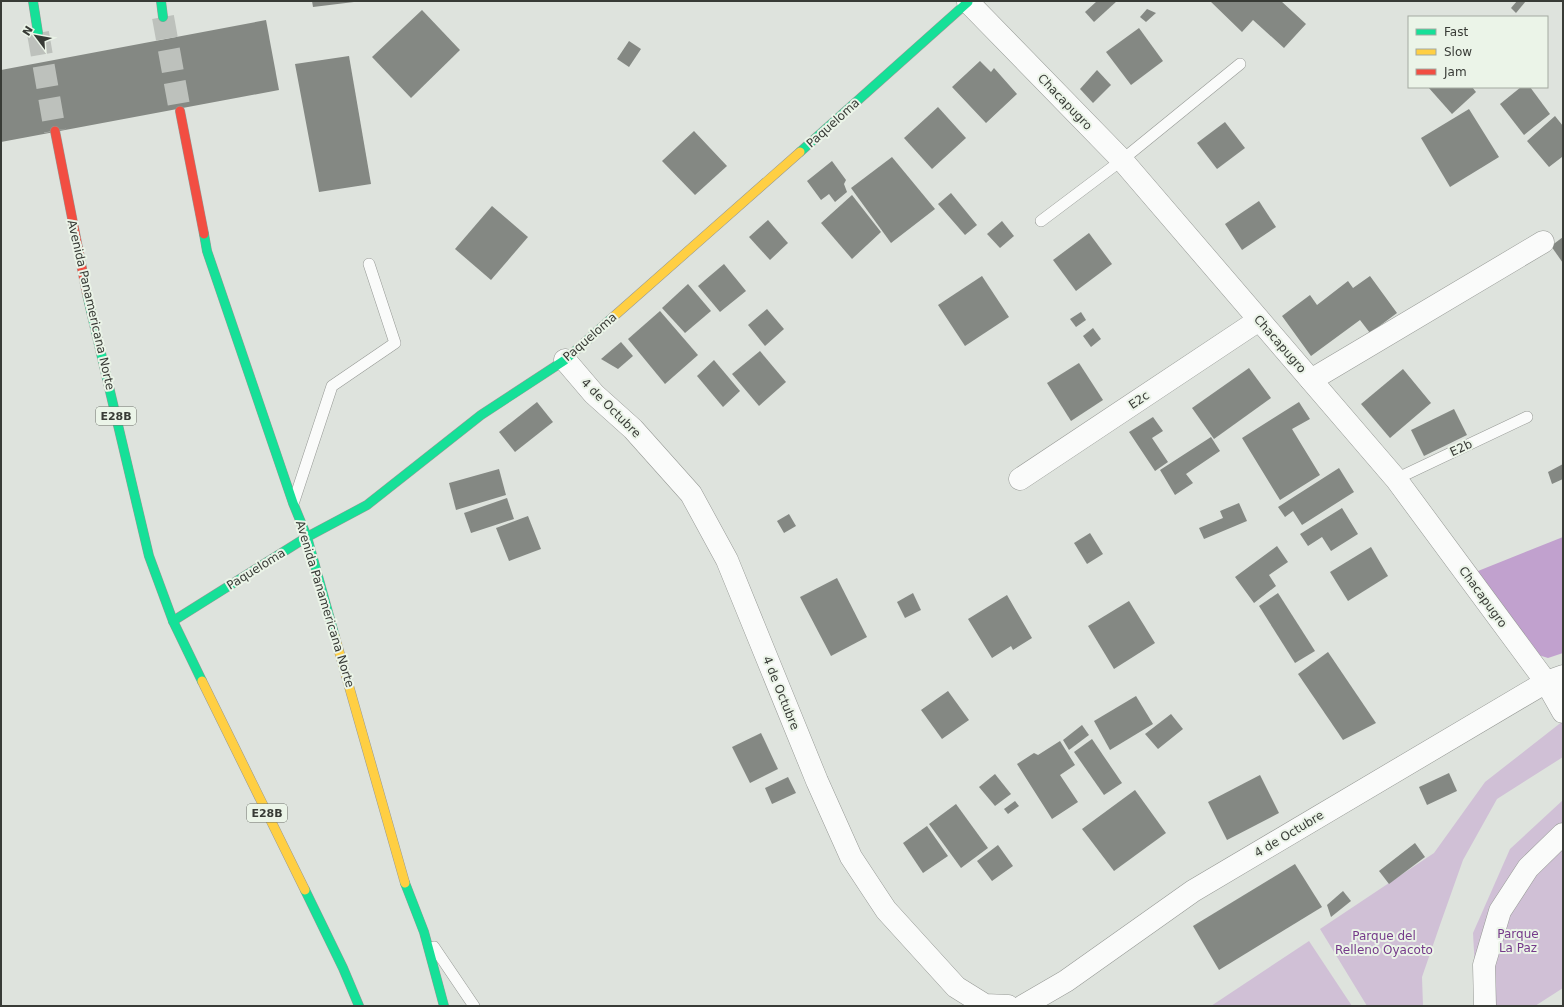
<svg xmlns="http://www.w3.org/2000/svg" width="1564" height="1007" font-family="'DejaVu Sans',sans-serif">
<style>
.green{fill:#d0c0d6}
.water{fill:#c1a1ce}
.building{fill:#848883}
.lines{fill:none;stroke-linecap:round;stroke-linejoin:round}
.highway-tunnel{stroke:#bdc1bc;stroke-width:22;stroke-dasharray:22 11;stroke-linecap:butt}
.lane-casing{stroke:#969995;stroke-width:12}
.street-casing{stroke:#969995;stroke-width:23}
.fast-casing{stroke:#969995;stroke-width:10}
.slow-casing{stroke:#969995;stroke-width:10}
.jam-casing{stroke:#969995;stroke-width:10}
.lane{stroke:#fafbfa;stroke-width:11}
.street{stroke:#fafbfa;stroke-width:22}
.fast{stroke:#16e098;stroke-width:9}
.slow{stroke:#ffcf43;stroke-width:9}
.jam{stroke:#f24e42;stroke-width:9}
.labels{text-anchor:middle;stroke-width:4;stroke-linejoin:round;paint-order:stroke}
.shield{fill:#ebf4e8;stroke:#6e726b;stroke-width:1}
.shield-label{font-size:11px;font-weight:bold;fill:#383b36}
.street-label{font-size:12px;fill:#383b36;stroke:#ebf4e8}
.park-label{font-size:12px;fill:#753a8a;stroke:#ebf4e8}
</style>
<rect width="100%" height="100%" fill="#dee3dd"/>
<g class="green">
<polygon points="1563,721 1563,757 1497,799 1463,860 1441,922 1422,977 1423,1006 1367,1006 1320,929 1434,853 1485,782"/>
<polygon points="1563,800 1563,988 1535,1006 1477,1006 1473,933 1510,849"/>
<polygon points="1309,941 1352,1006 1211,1006"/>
</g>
<polygon class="water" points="1563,537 1563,653 1548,658 1529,652 1473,573"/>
<g class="building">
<polygon points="312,1 354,1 354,2 313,7"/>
<polygon points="1097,1 1117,1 1094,22 1085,12"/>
<polygon points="1210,1 1281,1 1306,24 1284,48 1253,20 1242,32"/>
<polygon points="1517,1 1526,1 1516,13 1511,8"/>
<polygon points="1147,9 1156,13 1146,22 1140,17"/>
<polygon points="422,10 460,50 411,98 372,57"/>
<polygon points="266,20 279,90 1,142 1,70"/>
<polygon points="1139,28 1163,61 1131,85 1106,52"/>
<polygon points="629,41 641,49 629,67 617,59"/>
<polygon points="349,56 371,184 319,192 295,64"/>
<polygon points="980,61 991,72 994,68 1017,94 986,123 952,87"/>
<polygon points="1097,70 1111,85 1093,103 1080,89"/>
<polygon points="1428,87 1472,87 1476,92 1452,114"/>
<polygon points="1521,87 1530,87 1550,114 1524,135 1500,104"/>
<polygon points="938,107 966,138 932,169 904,138"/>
<polygon points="1469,109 1499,157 1450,187 1421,138"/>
<polygon points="1555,116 1563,126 1563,158 1562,157 1549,167 1527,141"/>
<polygon points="1225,122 1245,148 1217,169 1197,143"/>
<polygon points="694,131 727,166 695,195 662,161"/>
<polygon points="892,157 935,209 891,243 851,188"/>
<polygon points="832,161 846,180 844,184 847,192 835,202 829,194 821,200 807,181"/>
<polygon points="951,193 977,225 965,235 938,204"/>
<polygon points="852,195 881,232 852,259 821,223"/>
<polygon points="1259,201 1276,227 1242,250 1225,224"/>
<polygon points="492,206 528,237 491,280 455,249"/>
<polygon points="768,220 788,243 770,260 749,237"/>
<polygon points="1002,221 1014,236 1000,248 987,234"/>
<polygon points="1089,233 1112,264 1076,291 1053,260"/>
<polygon points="1563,237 1563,263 1551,246"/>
<polygon points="724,264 746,291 720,312 698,286"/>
<polygon points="982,276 1009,317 965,346 938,305"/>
<polygon points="1370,276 1397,313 1370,333 1360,320 1311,356 1282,316 1310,295 1317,305 1348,281 1353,288"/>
<polygon points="688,284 711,311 685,333 662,308"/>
<polygon points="767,309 784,329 765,346 748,325"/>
<polygon points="660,311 698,355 665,384 628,339"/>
<polygon points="1081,312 1086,320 1076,327 1070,319"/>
<polygon points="1093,328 1101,339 1091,347 1083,336"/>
<polygon points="621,342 633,356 618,369 601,359"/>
<polygon points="760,351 786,382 759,406 732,374"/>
<polygon points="714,360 740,391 723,407 697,376"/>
<polygon points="1079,363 1103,400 1071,421 1047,383"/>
<polygon points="1249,368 1271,398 1214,439 1192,408"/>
<polygon points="1403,369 1431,403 1390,438 1361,404"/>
<polygon points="537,402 553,422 515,452 499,432"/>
<polygon points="1299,402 1310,419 1292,429 1320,475 1280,500 1242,438"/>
<polygon points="1454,409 1467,435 1424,456 1411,430"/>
<polygon points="1153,417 1163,431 1152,438 1168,462 1155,471 1129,432"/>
<polygon points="1211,437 1220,451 1186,474 1193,483 1175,495 1160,470"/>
<polygon points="1563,464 1563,479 1552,484 1548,472"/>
<polygon points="1339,468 1354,492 1302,525 1293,511 1285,517 1278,507"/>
<polygon points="499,469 506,495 456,510 449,483"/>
<polygon points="507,498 514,519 471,533 464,513"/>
<polygon points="1239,503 1247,521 1204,539 1199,528 1223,518 1220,511"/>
<polygon points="1342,508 1358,534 1331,551 1322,537 1308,546 1300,534"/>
<polygon points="789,514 796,526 784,533 777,521"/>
<polygon points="528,516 541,549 509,561 496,528"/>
<polygon points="1090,533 1103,554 1087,564 1074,543"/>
<polygon points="1277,546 1288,562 1269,575 1276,586 1254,603 1235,577"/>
<polygon points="1371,547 1388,576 1348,601 1330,572"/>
<polygon points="837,578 867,637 831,656 800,597"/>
<polygon points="913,593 921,610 905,618 897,602"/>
<polygon points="1278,593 1315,651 1295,663 1259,606"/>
<polygon points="1007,595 1032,638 1013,650 1011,646 992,658 968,619"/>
<polygon points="1129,601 1155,643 1114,669 1088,626"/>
<polygon points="1328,652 1376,723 1343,740 1298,674"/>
<polygon points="948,691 969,720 942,739 921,710"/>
<polygon points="1136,696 1153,724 1110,750 1094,721"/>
<polygon points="1171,714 1183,729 1158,749 1145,734"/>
<polygon points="1082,725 1089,735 1069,750 1063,740"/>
<polygon points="761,733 778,769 750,783 732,747"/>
<polygon points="1092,739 1122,783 1104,795 1074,752"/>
<polygon points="1060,741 1075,765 1060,775 1078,802 1052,819 1017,764 1034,753 1038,755"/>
<polygon points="1449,773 1457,791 1427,805 1419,787"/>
<polygon points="995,774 1011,794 995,806 979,787"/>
<polygon points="1260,775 1279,813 1227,840 1208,802"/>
<polygon points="788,777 796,793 772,804 765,788"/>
<polygon points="1135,790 1166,833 1114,871 1082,829"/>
<polygon points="1015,801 1019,806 1008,814 1004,809"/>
<polygon points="956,804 988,848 961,868 929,824"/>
<polygon points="927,826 948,856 923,873 903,843"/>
<polygon points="1415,843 1425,857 1389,884 1379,871"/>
<polygon points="998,845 1013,866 992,881 977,861"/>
<polygon points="1295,864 1322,907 1219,970 1193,926"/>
<polygon points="1343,891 1351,901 1331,917 1327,905"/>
</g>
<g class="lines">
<g class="highway-tunnel">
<polyline points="163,17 180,111"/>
<polyline points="38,33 55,131"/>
</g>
<defs>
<g id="lane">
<polyline points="1041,221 1122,160 1240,64"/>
<polyline points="1396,479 1527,417"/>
<polyline points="294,501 332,386 395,343 369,264"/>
<polyline points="434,947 474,1006"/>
</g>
<g id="street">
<polyline points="968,2 1122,160 1396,479 1546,682 1563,712"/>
<polyline points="565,360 594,394 633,429 691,494 727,560 817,781 851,857 886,910 956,987 985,1005 1008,1006"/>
<polyline points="1311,380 1543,242"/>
<polyline points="1020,479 1259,320"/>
<polyline points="1023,1006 1066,981 1193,891 1546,682 1563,676"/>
<polyline points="1485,1006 1484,965 1500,911 1528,868 1563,834"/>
</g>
<g id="fast">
<polyline points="33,1 38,33"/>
<polyline points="161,1 163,17"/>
<polyline points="800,152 968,2 967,1"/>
<polyline points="204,234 207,251 293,503 307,537 335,637"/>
<polyline points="87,294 149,556 173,621 202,681"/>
<polyline points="173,621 307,537 367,505 481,415 565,360 612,318"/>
<polyline points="405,883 424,932 444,1006"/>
<polyline points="305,890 343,968 359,1006"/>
</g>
<g id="slow">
<polyline points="612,318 800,152"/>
<polyline points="335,637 405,883"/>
<polyline points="202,681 305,890"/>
</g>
<g id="jam">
<polyline points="180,111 204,234"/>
<polyline points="55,131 87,294"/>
</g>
</defs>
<use href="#lane" class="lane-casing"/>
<use href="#street" class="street-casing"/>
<use href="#fast" class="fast-casing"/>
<use href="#slow" class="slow-casing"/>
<use href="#jam" class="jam-casing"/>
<use href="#lane" class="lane"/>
<use href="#street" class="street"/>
<use href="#fast" class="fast"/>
<use href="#slow" class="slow"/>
<use href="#jam" class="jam"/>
</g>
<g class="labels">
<g class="shield">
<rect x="96" y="407" width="40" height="18" rx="3"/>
<rect x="247" y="804" width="40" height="18" rx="3"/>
</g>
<g class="shield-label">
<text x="116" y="420">E28B</text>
<text x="267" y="817">E28B</text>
</g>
<g class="street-label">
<text transform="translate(1065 102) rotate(46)" y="4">Chacapugro</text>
<text transform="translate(833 123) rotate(-42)" y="4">Paqueloma</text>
<text transform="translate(91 305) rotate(77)" y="4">Avenida Panamericana Norte</text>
<text transform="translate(590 337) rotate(-41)" y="4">Paqueloma</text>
<text transform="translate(1280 344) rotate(49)" y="4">Chacapugro</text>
<text transform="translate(1139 400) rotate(-34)" y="4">E2c</text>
<text transform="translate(611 408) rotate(45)" y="4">4 de Octubre</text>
<text transform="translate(1461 448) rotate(-25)" y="4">E2b</text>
<text transform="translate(256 569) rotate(-32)" y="4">Paqueloma</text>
<text transform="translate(1483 597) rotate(54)" y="4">Chacapugro</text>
<text transform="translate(325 604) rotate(73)" y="4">Avenida Panamericana Norte</text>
<text transform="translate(781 693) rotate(68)" y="4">4 de Octubre</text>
<text transform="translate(1289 834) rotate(-31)" y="4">4 de Octubre</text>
</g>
<g class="park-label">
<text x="1518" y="938">Parque<tspan x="1518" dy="14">La Paz</tspan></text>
<text x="1384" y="940">Parque del<tspan x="1384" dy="14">Relleno Oyacoto</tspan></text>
</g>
</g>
<rect width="1564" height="1007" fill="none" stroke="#383b36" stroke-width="4"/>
<rect x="1408" y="16" width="140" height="72" fill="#ebf4e8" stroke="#a3aaa1"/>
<rect x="1416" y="29" width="20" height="6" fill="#16e098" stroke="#a3aaa1"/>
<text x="1444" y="36" font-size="12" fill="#383b36">Fast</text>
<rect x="1416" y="49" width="20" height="6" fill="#ffcf43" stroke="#a3aaa1"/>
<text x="1444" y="56" font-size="12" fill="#383b36">Slow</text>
<rect x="1416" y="69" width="20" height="6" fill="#f24e42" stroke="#a3aaa1"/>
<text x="1444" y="76" font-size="12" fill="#383b36">Jam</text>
<g transform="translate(36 36) rotate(302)" stroke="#ebf4e8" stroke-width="3" paint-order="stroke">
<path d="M0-3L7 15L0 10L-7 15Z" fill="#383b36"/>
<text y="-6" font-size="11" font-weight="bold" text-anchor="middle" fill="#383b36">N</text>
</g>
</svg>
